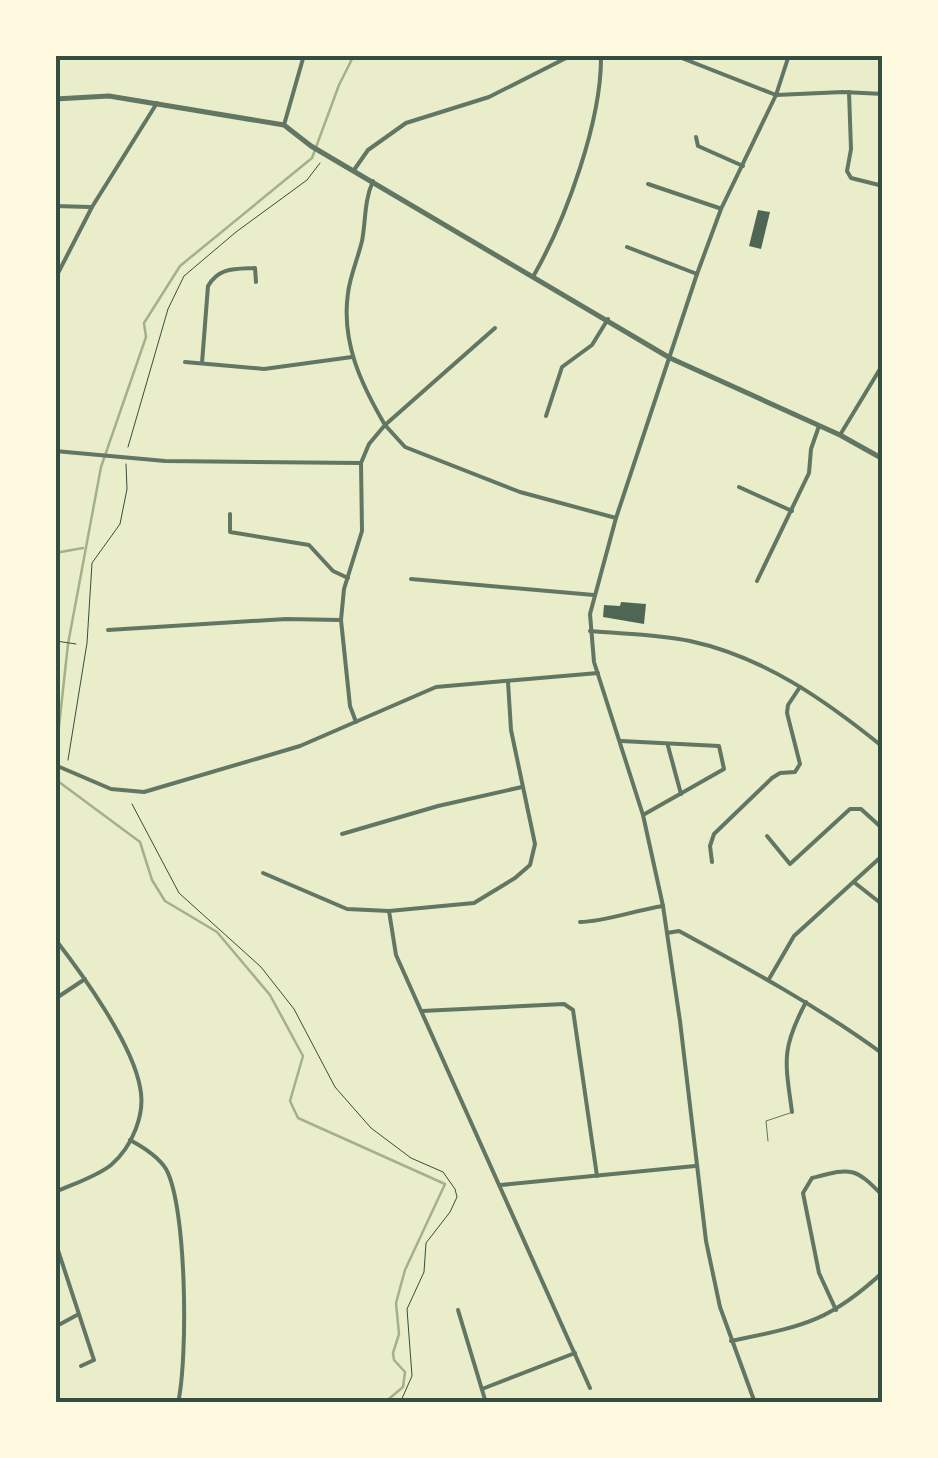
<svg xmlns="http://www.w3.org/2000/svg" width="938" height="1458" font-family="Ubuntu,sans-serif">
<style>
.lines{fill:none;stroke-linecap:round;stroke-linejoin:round}
.stream{stroke:#a3b18a;stroke-width:2.5}
.building{fill:#4f6655}
.path{stroke:#344e41;stroke-width:1}
.service{stroke:#617663;stroke-width:1}
.minor{stroke:#617663;stroke-width:4}
.tertiary{stroke:#617663;stroke-width:5}
.neatline{fill:none;stroke:#344e41;stroke-width:4}
</style>
<rect width="100%" height="100%" fill="#e9edc9"/>
<g class="lines">
<g class="stream">
<polyline points="55,553 83,548"/>
<polyline points="55,763 68,644 101,467 146,337 144,323 180,266 312,158 339,85 354,55"/>
<polyline points="55,779 140,842 152,880 165,901 217,932 270,995 303,1056 290,1101 298,1118 445,1184 405,1270 396,1303 399,1334 393,1353 394,1360 405,1372 403,1387 384,1403"/>
</g>
</g>
<g class="building">
<polygon points="758,210 770,212 761,249 749,246"/>
<polygon points="621,602 646,604 644,624 603,617 604,605 620,606"/>
</g>
<g class="lines">
<g class="path">
<polyline points="128,447 168,309 184,276 236,232 307,180 320,163"/>
<polyline points="56,641 76,644"/>
<polyline points="68,760 87,643 92,563 120,524 127,489 126,464"/>
<polyline points="132,804 179,893 261,967 294,1009 335,1087 371,1128 411,1158 443,1172 455,1189 457,1197 450,1212 426,1243 424,1272 407,1309 412,1376 400,1403"/>
</g>
<polyline class="service" points="768,1141 766,1121 790,1113"/>
<g class="minor">
<polyline points="674,55 776,95 843,92 883,94"/>
<polyline points="849,92 851,149 847,171 851,178 883,186"/>
<polyline points="284,125 304,55"/>
<polyline points="696,137 698,146 743,166"/>
<polyline points="354,170 368,150 406,123 489,97 572,55"/>
<polyline points="648,184 719,208"/>
<polyline points="55,206 90,207"/>
<polyline points="627,247 697,274"/>
<path d="M534 275C566 219 602 120 601 55"/>
<polyline points="55,279 92,207 157,103"/>
<polyline points="495,328 385,425 405,447 520,492 616,518"/>
<polyline points="185,362 264,369 352,357"/>
<path d="M202 363 208 286C219 267 235 269 255 268L256 282"/>
<polyline points="546,416 562,367 592,345 608,319"/>
<polyline points="840,435 883,364"/>
<polyline points="55,451 165,461 361,463"/>
<polyline points="739,487 792,511"/>
<polyline points="230,514 230,532 309,545 333,571 348,578"/>
<polyline points="411,579 594,595"/>
<polyline points="757,581 809,473 811,449 819,426"/>
<polyline points="108,630 286,619 341,620"/>
<path d="M590 631C623 634 658 634 690 641 764 657 825 700 883 747"/>
<polyline points="508,682 511,730 535,844 530,865 515,878 474,903 389,911 396,955 590,1388"/>
<path d="M356 722 350 706 341 620 344 589 362 531 361 463 369 444 385 425C361 384 341 342 348 293 350 276 358 258 362 241 366 220 364 201 373 181"/>
<polyline points="621,741 719,746 724,769 643,815"/>
<polyline points="668,746 681,794"/>
<polyline points="55,765 111,789 144,792 300,746 436,687 598,673"/>
<polyline points="342,834 438,806 522,787"/>
<polyline points="767,836 790,864 850,809 861,809 883,829"/>
<polyline points="712,862 710,846 714,834 772,778 780,773 795,772 800,764 787,713 788,705 800,687"/>
<polyline points="263,873 347,909 389,911"/>
<polyline points="855,883 883,905"/>
<path d="M580 922C604 922 636 910 663 906"/>
<path d="M667 933 679 931C749 969 819 1007 883 1054"/>
<path d="M55 939C83 975 132 1043 140 1087 146 1114 132 1147 111 1165 96 1177 73 1184 55 1192"/>
<polyline points="769,979 794,936 883,855"/>
<polyline points="55,999 85,979"/>
<polyline points="422,1011 564,1004 573,1010 597,1176"/>
<path d="M792 1112C785 1061 781 1049 806 1002"/>
<path d="M130 1140C143 1147 158 1156 166 1169 187 1207 188 1359 178 1403"/>
<polyline points="501,1185 695,1166"/>
<polyline points="55,1241 94,1360 81,1366"/>
<polyline points="458,1310 486,1403"/>
<path d="M836 1310 819 1273 803 1193 812 1178C851 1168 854 1166 883 1196"/>
<polyline points="55,1327 77,1315"/>
<path d="M731 1341C802 1326 828 1323 883 1272"/>
<polyline points="482,1389 575,1353"/>
<polyline points="755,1403 720,1307 706,1241 680,1021 663,906 643,815 594,662 590,614 616,518 697,274 721,209 776,95 789,55"/>
</g>
<polyline class="tertiary" points="55,99 109,96 284,125 311,146 670,358 840,435 883,459"/>
</g>
<rect width="938" height="1458" fill="none" stroke="#fefae0" stroke-width="115"/>
<rect x="58" y="58" width="822" height="1342" class="neatline"/>
</svg>
